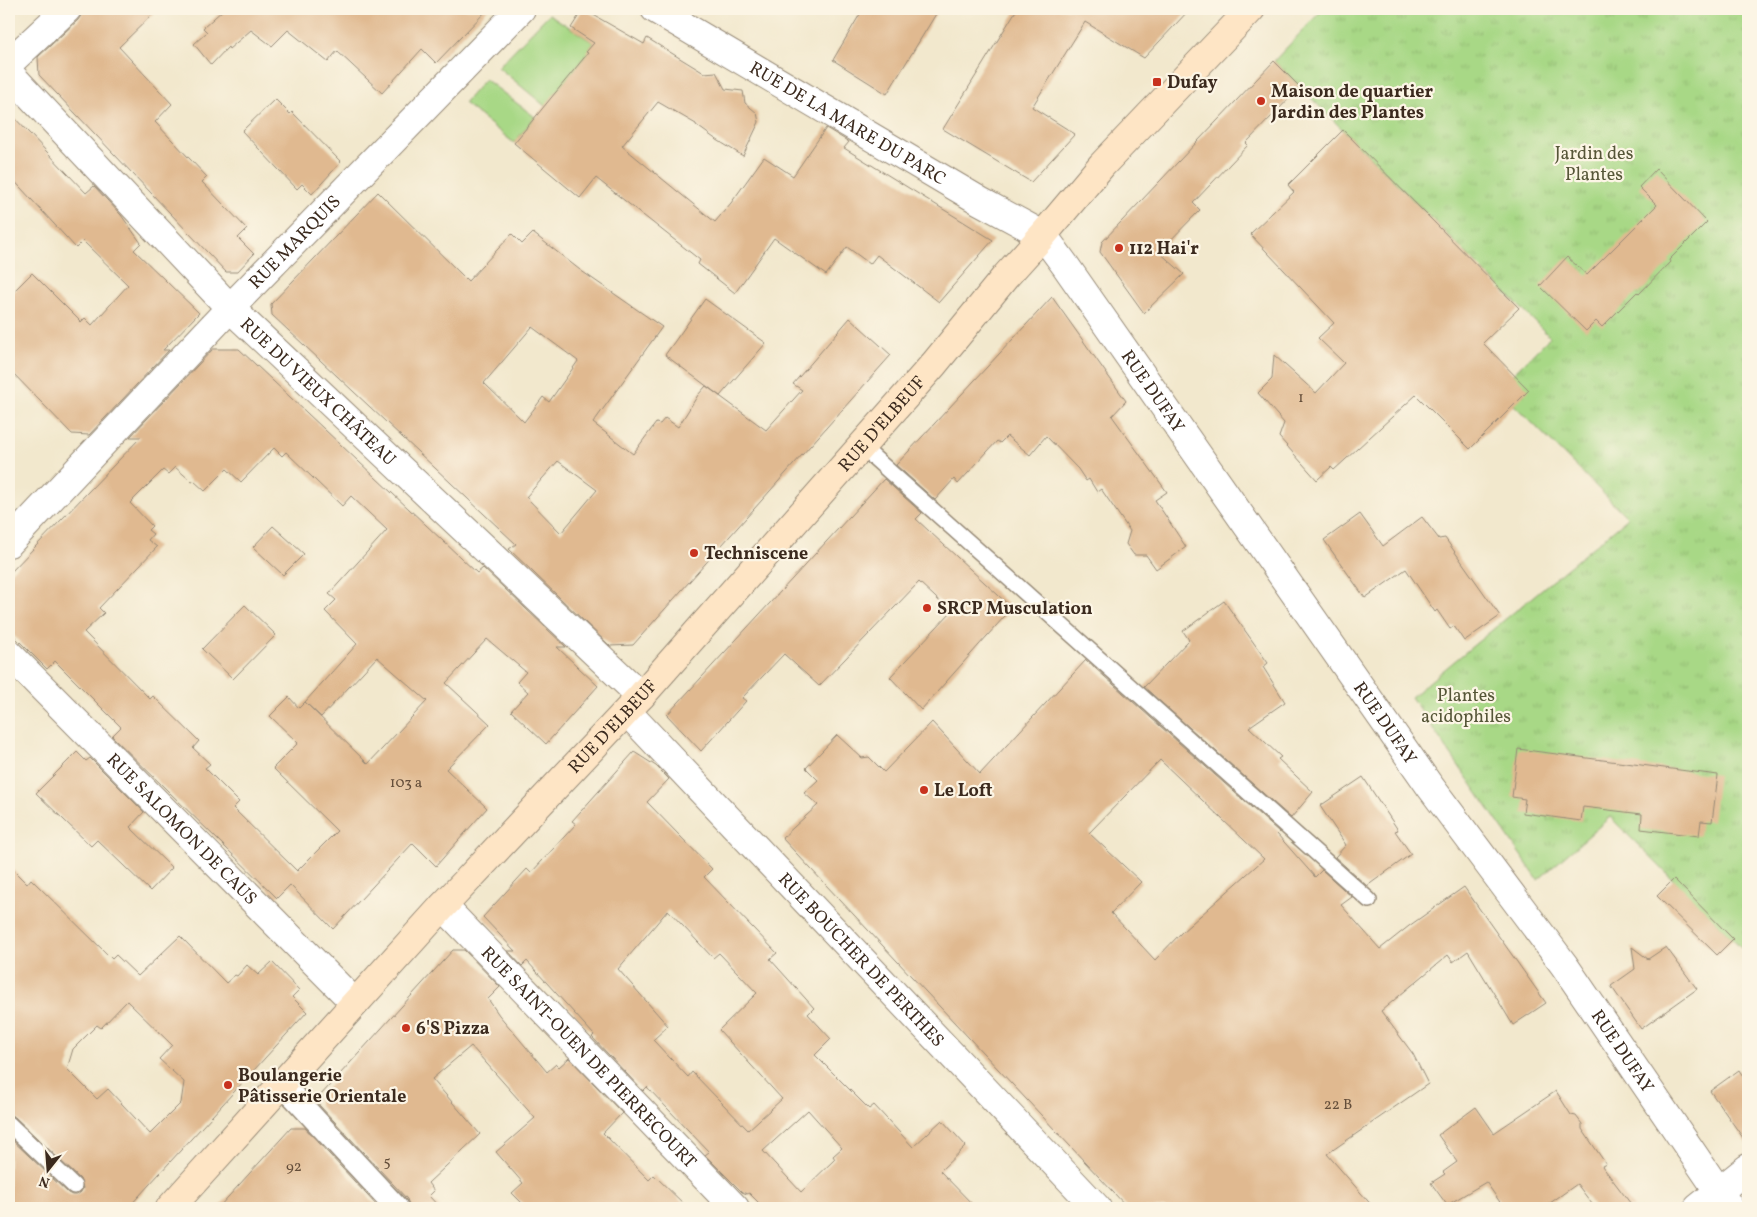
<svg xmlns="http://www.w3.org/2000/svg" width="1757" height="1217" font-family="Vollkorn,serif">
<style>
.green{fill:#a8d886;stroke:#728152}
.park{fill:url(#park-tufts);stroke:#728152}
.building{fill:#e0b990;fill-rule:evenodd}
.lines{fill:none;stroke-linecap:round;stroke-linejoin:round}
.service-casing{stroke:#968976;stroke-width:18}
.pedestrian-casing{stroke:#968976;stroke-width:25}
.minor-casing{stroke:#968976;stroke-width:30}
.tertiary-casing{stroke:#968976;stroke-width:30}
.secondary-casing{stroke:#968976;stroke-width:30}
.service{stroke:#fff;stroke-width:15}
.pedestrian{stroke:#fff;stroke-width:22}
.minor{stroke:#fff;stroke-width:28}
.tertiary{stroke:#fff;stroke-width:28}
.secondary{stroke:#fee5c5;stroke-width:28}
.poi-dot{fill:#c8321e;stroke:#fcf5e5;stroke-width:2}
.labels{text-anchor:middle;stroke-width:4.5;stroke-linejoin:round;paint-order:stroke}
.number-label{font-size:15px;fill:#644e3a}
.poi-label{font-size:18px;font-weight:bold;fill:#3b2a1e;stroke:#fcf5e5;text-anchor:start}
.street-label{font-size:18px;fill:#3b2a1e;stroke:#fcf5e5}
.park-label{font-size:18px;fill:#565638;stroke:#fcf5e5}
</style>
<defs>
<pattern id="park-tufts" width="24" height="20" patternUnits="userSpaceOnUse" patternTransform="scale(1.25)"><rect width="24" height="20" fill="#a8d886"/><path d="M3 7l-1-3M5 7V3M7 7l1-3M15 17l-1-3M17 17v-4M19 17l1-3" fill="none" stroke="#92ba73"/></pattern>
</defs>
<rect width="100%" height="100%" fill="#fcf5e5"/>
<filter id="ink" filterUnits="userSpaceOnUse"><feTurbulence type="fractalNoise" baseFrequency=".02" numOctaves="2"/><feDisplacementMap in="SourceGraphic" scale="10" xChannelSelector="R" yChannelSelector="G"/><feConvolveMatrix kernelMatrix="1 2 1 2 8 2 1 2 1" color-interpolation-filters="sRGB"/></filter>
<filter id="wash" filterUnits="userSpaceOnUse"><feTurbulence type="fractalNoise" baseFrequency=".0096" numOctaves="4" result="noise"/><feDisplacementMap in="SourceGraphic" scale="20" xChannelSelector="R" yChannelSelector="G"/><feGaussianBlur stdDeviation="1.12" result="paint"/><feColorMatrix in="noise" values="0 0 0 0 0 0 0 0 0 0 0 0 0 0 0 0 0 1.4 0 .05"/><feComposite in="paint" operator="in"/></filter>
<g filter="url(#wash)">
<rect width="100%" height="100%" fill="#f2e8cd"/>
<g class="green">
<polygon points="549,14 594,43 587,52 588,53 545,106 498,67"/>
<polygon points="485,79 535,117 514,143 464,103"/>
</g>
<polygon class="park" points="1323,9 1748,9 1748,954 1610,817 1538,880 1411,697 1628,518 1498,389 1550,337 1274,61"/>
<g id="blocks">
<g class="building">
<polygon points="82,9 158,9 119,47 172,104 155,122 207,177 202,182 247,229 238,238 254,254 237,272 226,272 39,75 38,57 78,20 82,14"/>
<polygon points="224,9 488,9 436,63 422,49 382,93 337,51 328,62 288,30 272,46 251,30 229,49 228,47 211,65 194,44 207,32 203,28"/>
<polygon points="583,9 644,44 647,38 704,73 716,72 725,89 743,91 745,103 757,113 759,122 743,156 714,138 696,125 696,124 658,102 622,146 715,222 731,203 764,157 793,176 826,128 849,142 844,148 993,240 939,302 877,255 870,264 847,247 826,275 774,238 735,293 698,264 700,260 596,178 580,198 514,143 588,53 586,52 594,43 571,28"/>
<polygon points="863,9 939,9 887,94 833,60"/>
<polygon points="1017,9 1190,9 1144,58 1085,22 1032,107 1075,134 1031,182 943,129"/>
<polygon points="1274,61 1300,87 1246,143 1248,145 1193,203 1200,210 1159,252 1184,274 1144,313 1100,252 1102,242"/>
<polygon points="275,99 290,114 292,112 341,162 312,194 302,184 297,189 242,131"/>
<polygon points="9,112 86,193 94,186 121,215 141,243 134,250 199,313 163,350 169,350 89,435 72,434 9,369 9,296 32,273 81,322 85,318 92,325 128,285 83,241 76,248 9,175"/>
<polygon points="1343,130 1519,308 1483,343 1529,390 1470,449 1416,395 1334,470 1331,467 1317,480 1279,437 1284,423 1258,393 1272,379 1274,355 1316,393 1344,363 1318,338 1334,323 1250,234 1294,192 1288,185"/>
<polygon points="1656,169 1707,222 1669,260 1670,262 1639,294 1637,292 1602,327 1596,321 1586,331 1540,286 1567,257 1587,275 1657,205 1639,187"/>
<path d="M378 192 468 281 512 234 522 244 533 233 580 270 662 327 593 423 633 454 656 423 660 424 665 418 678 427 698 395 706 386 766 430 802 390 793 384 850 318 891 355 633 645 610 646 509 549 516 544 272 315 271 304ZM532 327 578 361 549 402 543 397 524 422 484 383ZM558 461 597 490 561 533 526 497Z"/>
<polygon points="1052,297 1126,401 1112,416 1167,492 1155,500 1186,547 1156,569 1146,555 1134,555 1126,544 1130,531 1101,489 1097,492 1089,479 1086,481 1078,469 1046,436 1030,455 1007,436 1000,443 997,441 958,484 954,479 935,500 896,465"/>
<polygon points="705,299 766,343 720,396 665,355"/>
<path d="M213 349H239L477 573 483 568 566 647H557L598 686 546 744 511 711 528 692 517 682 526 672 487 639 446 683 490 724 446 769 487 808 436 866 413 843 333 929 290 885 277 898 112 736 121 727 55 661 47 669 9 631V574L141 437H130ZM274 448 282 456 286 452 342 506 351 496 387 530 329 594 336 600 325 611 357 644 305 702 321 717 377 657 427 701 368 764 305 702 299 708 289 697 270 716 298 743 273 768 337 831 297 871 233 808 239 802 205 768 210 764 193 748 199 741 153 696 150 699 84 632 104 613 99 608 157 547 148 540 153 534 148 530 152 526 130 503 163 470 168 474 175 467 192 482 194 481 205 491 227 469 241 482Z"/>
<polygon points="884,479 922,513 916,519 1012,608 921,710 890,677 951,612 919,582 819,686 784,654 742,698 746,701 701,751 667,715"/>
<polygon points="1360,514 1383,546 1422,517 1439,539 1445,538 1500,616 1464,641 1454,626 1450,629 1437,610 1435,612 1406,569 1365,598 1324,540"/>
<polygon points="273,526 304,554 283,575 253,547"/>
<polygon points="1224,601 1268,663 1263,667 1285,702 1249,727 1281,757 1278,759 1313,792 1291,818 1144,687 1189,640 1183,631"/>
<polygon points="245,605 276,635 233,679 202,649"/>
<path d="M1086 660 1279 832 1277 834 1315 877 1322 870 1352 897 1341 905 1380 949 1409 926 1464 887 1546 1003 1513 1025 1468 951 1453 962 1448 955 1381 1011 1413 1054 1428 1084 1327 1154 1374 1208H1128L782 838 818 805 804 793 818 780 806 768 837 735 862 758 869 757 884 772 932 722 980 774ZM1160 760 1264 859 1182 932 1155 960 1111 913 1141 882 1089 833Z"/>
<polygon points="1518,749 1718,775 1712,822 1701,821 1699,836 1641,829 1642,814 1583,807 1581,821 1523,813 1525,799 1512,797"/>
<polygon points="77,752 86,761 90,758 144,812 130,827 172,868 150,891 97,840 91,846 36,793"/>
<path d="M634 752 656 766 669 779 647 802 712 869 704 877 777 953 770 959 814 1008 808 1014 831 1039 815 1055 869 1109 874 1105 913 1147 942 1120 966 1146 940 1171 976 1208H764L749 1193 747 1194 742 1192 705 1155 709 1152 647 1087 643 1091 592 1037 594 1035 527 961 522 966 508 951H515L483 917 527 869 531 873 576 824 572 821ZM668 910 713 958 719 953 757 993 719 1030 782 1099 748 1130 692 1072 688 1077 653 1040 668 1026 618 969ZM808 1110 842 1148 833 1156 835 1159 801 1192 763 1151Z"/>
<polygon points="1363,777 1398,830 1395,831 1411,854 1367,886 1335,857 1346,845 1320,806"/>
<path d="M9 866 27 884 31 879 112 959 116 955 138 976 180 936 226 983 235 975 237 976 247 965 258 975 272 962 299 990 292 997 307 1012 128 1208H9V1137L68 1193 72 1195H77L81 1192 83 1188 80 1179 15 1117 9 1115ZM127 1001 172 1045 159 1059 184 1082 181 1103 150 1134 108 1089 97 1099 67 1069 73 1049 97 1025 101 1028Z"/>
<polygon points="1674,879 1733,939 1717,955 1657,896"/>
<polygon points="1632,947 1648,959 1666,947 1697,989 1641,1029 1611,986 1635,969"/>
<polygon points="453,950 464,950 500,987 488,999 499,1015 547,1072 556,1064 559,1067 569,1058 622,1113 603,1133 649,1180 654,1175 688,1208 527,1208 512,1193 523,1183 496,1152 535,1118 471,1046 432,1079 480,1134 428,1183 434,1191 429,1196 440,1208 410,1208 407,1199 319,1105 319,1097"/>
<polygon points="1739,1070 1748,1084 1748,1145 1710,1091"/>
<polygon points="1556,1091 1571,1115 1576,1116 1582,1124 1582,1129 1606,1164 1602,1166 1634,1208 1595,1208 1577,1184 1543,1208 1504,1208 1486,1182 1447,1205 1431,1183 1445,1174 1443,1172 1457,1162 1438,1135 1476,1107 1494,1133"/>
<polygon points="291,1128 305,1128 379,1208 218,1208"/>
</g>
</g>
</g>
<g filter="url(#ink)">
<use href="#blocks" fill-opacity="0" stroke="#968976" stroke-width="1"/>
<g class="lines">
<defs>
<g id="service">
<polyline points="861,446 1369,900"/>
<polyline points="9,1124 74,1186"/>
</g>
<polyline id="pedestrian" points="282,1084 397,1208"/>
<g id="minor">
<path id="s1" d="M655 9 980 201 1043 235"/>
<polyline points="9,63 67,9"/>
<path id="s2" d="M9 73 230 308 641 696"/>
<path id="s3" d="M9 543 230 308 521 9"/>
<path id="s4" d="M9 654 355 1003"/>
<path id="s5" d="M627 712 1097 1208"/>
<path id="s6" d="M443 906 735 1208"/>
<polyline points="1698,1208 1748,1168"/>
</g>
<g id="tertiary">
<path id="s7" d="M1043 235 1065 265 1429 785 1564 965 1730 1208"/>
</g>
<g id="secondary">
<path id="s8" d="M170 1208 443 906 641 696 934 364 1006 276 1043 235 1102 165 1251 9"/>
</g>
</defs>
<use href="#service" class="service-casing"/>
<use href="#pedestrian" class="pedestrian-casing"/>
<use href="#minor" class="minor-casing"/>
<use href="#tertiary" class="tertiary-casing"/>
<use href="#secondary" class="secondary-casing"/>
<use href="#service" class="service"/>
<use href="#pedestrian" class="pedestrian"/>
<use href="#minor" class="minor"/>
<use href="#tertiary" class="tertiary"/>
<use href="#secondary" class="secondary"/>
</g>
</g>
<g class="poi-dot">
<rect x="1152" y="77" width="10" height="10" rx="2.5"/>
<circle cx="1261" cy="101" r="5"/>
<circle cx="1119" cy="248" r="5"/>
<circle cx="694" cy="553" r="5"/>
<circle cx="927" cy="608" r="5"/>
<circle cx="924" cy="790" r="5"/>
<circle cx="406" cy="1028" r="5"/>
<circle cx="228" cy="1085" r="5"/>
</g>
<g class="labels">
<g class="number-label">
<text x="1301" y="402">1</text>
<text x="406" y="787">103 a</text>
<text x="1338" y="1109">22 B</text>
<text x="387" y="1166">5</text>
<text x="294" y="1171">92</text>
</g>
<g class="poi-label">
<text x="1167" y="88">Dufay</text>
<text x="1271" y="97">Maison de quartier<tspan x="1271" dy="21">Jardin des Plantes</tspan></text>
<text x="1129" y="254">112 Hai'r</text>
<text x="704" y="559">Techniscene</text>
<text x="937" y="614">SRCP Musculation</text>
<text x="934" y="796">Le Loft</text>
<text x="416" y="1034">6'S Pizza</text>
<text x="238" y="1081">Boulangerie<tspan x="238" dy="21">Pâtisserie Orientale</tspan></text>
</g>
<g class="street-label">
<text dy="6" stroke="none"><textPath href="#s1" startOffset="224">RUE DE LA MARE DU PARC</textPath></text>
<text dy="6" stroke="none"><textPath href="#s3" startOffset="415">RUE MARQUIS</textPath></text>
<text dy="6" stroke="none"><textPath href="#s2" startOffset="444">RUE DU VIEUX CHÂTEAU</textPath></text>
<text dy="6" stroke="none"><textPath href="#s7" startOffset="191">RUE DUFAY</textPath></text>
<text dy="6" stroke="none"><textPath href="#s8" startOffset="1059">RUE D'ELBEUF</textPath></text>
<text dy="6" stroke="none"><textPath href="#s7" startOffset="596">RUE DUFAY</textPath></text>
<text dy="6" stroke="none"><textPath href="#s8" startOffset="654">RUE D'ELBEUF</textPath></text>
<text dy="6" stroke="none"><textPath href="#s4" startOffset="246">RUE SALOMON DE CAUS</textPath></text>
<text dy="6" stroke="none"><textPath href="#s5" startOffset="341">RUE BOUCHER DE PERTHES</textPath></text>
<text dy="6" stroke="none"><textPath href="#s7" startOffset="1001">RUE DUFAY</textPath></text>
<text dy="6" stroke="none"><textPath href="#s6" startOffset="210">RUE SAINT-OUEN DE PIERRECOURT</textPath></text>
</g>
<g class="park-label">
<text x="1594" y="159">Jardin des<tspan x="1594" dy="21">Plantes</tspan></text>
<text x="1466" y="701">Plantes<tspan x="1466" dy="21">acidophiles</tspan></text>
</g>
</g>
<rect width="1757" height="1217" fill="none" stroke="#fcf5e5" stroke-width="30"/>
<g transform="translate(48 1170) rotate(197)" stroke="#fcf5e5" stroke-width="4" paint-order="stroke">
<path d="M0-4L9 19L0 12L-9 19Z" fill="#3b2a1e"/>
<text y="-8" font-size="14" font-weight="bold" text-anchor="middle" fill="#3b2a1e">N</text>
</g>
</svg>
